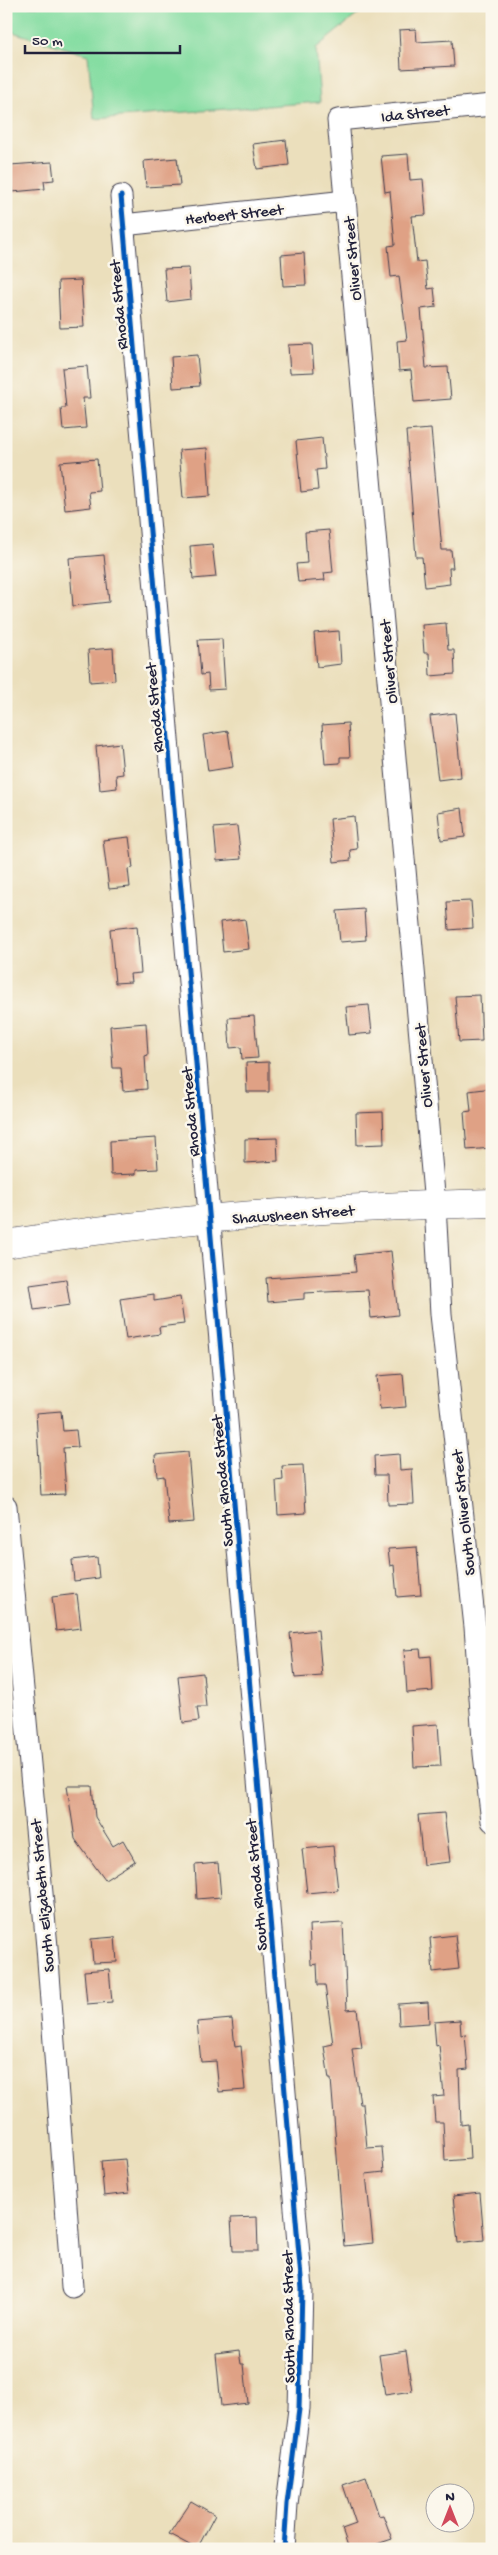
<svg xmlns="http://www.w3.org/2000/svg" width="498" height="2555" font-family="'Gochi Hand',sans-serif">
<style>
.green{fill:#85dda2;stroke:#54806e}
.building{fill:#dfa185}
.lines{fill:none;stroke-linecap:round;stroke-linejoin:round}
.minor-casing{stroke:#403e4e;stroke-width:23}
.secondary-casing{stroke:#403e4e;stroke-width:29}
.minor{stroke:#fff;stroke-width:21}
.secondary{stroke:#fff;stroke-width:28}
.cycleway-casing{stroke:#fbf7ec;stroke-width:8}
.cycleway{stroke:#0057b8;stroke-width:5}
.labels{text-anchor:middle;stroke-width:5;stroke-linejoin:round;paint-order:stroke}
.street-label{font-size:16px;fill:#22223b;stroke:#fbf7ec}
</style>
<rect width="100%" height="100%" fill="#fbf7ec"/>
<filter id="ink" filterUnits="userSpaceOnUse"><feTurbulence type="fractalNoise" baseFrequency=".02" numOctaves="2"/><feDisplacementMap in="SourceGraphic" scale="10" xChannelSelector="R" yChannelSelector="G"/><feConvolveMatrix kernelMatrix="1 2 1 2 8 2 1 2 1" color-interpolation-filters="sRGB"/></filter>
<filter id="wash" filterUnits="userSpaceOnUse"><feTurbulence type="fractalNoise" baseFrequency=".0096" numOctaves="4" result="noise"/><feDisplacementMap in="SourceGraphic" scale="20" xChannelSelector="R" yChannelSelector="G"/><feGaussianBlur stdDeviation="1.12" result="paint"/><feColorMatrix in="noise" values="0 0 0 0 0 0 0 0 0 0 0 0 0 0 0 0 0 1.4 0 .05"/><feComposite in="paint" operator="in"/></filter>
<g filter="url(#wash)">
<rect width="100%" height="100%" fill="#ebdfbc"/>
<polygon class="green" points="6,6 368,6 316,48 320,102 94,119 88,55 6,30"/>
<g id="blocks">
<g class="building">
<polygon points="416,29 417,42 452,40 454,66 401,69 399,30"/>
<polygon points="286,140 289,165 257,169 253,144"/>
<polygon points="408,154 410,180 423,179 426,215 412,216 417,262 425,261 428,289 434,288 436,307 421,309 426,368 448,367 451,399 414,402 411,370 399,371 397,341 407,340 399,276 391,277 388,246 395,245 390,191 385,192 381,156"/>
<polygon points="177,158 180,185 146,187 144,161"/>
<polygon points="52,162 54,180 44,181 45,189 12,192 10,165"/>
<polygon points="304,253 306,285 283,286 281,255"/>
<polygon points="189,268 191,299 167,302 164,269"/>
<polygon points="81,280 84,327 60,328 58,281"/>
<polygon points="312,344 314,372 290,373 288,345"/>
<polygon points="197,355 200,386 173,388 171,357"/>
<polygon points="87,366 90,398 83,398 86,428 63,430 61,408 66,408 62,368"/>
<polygon points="431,429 442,550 451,550 453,568 449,568 450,584 425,587 422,557 416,557 406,431"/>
<polygon points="322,438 325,469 316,470 318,490 301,492 296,441"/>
<polygon points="207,448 210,496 183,498 179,450"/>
<polygon points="97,459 100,491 89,492 91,507 65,510 60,462"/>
<polygon points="329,530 333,572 324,573 325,580 298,582 296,564 307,563 305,532"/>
<polygon points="212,544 216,577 193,579 190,546"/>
<polygon points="104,555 109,602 73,606 69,558"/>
<polygon points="446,623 448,650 454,650 455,674 430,676 429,653 424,653 422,625"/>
<polygon points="339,631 341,664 317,667 314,633"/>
<polygon points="222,639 225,689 209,690 208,674 201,675 198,640"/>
<polygon points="113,648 115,680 90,682 88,650"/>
<polygon points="455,713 461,777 438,780 430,716"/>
<polygon points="348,723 350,757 340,757 340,763 325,764 322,725"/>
<polygon points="228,731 233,767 208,771 203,735"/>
<polygon points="120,743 123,774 116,775 117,788 100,790 96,746"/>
<polygon points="462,808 465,837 441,840 438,812"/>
<polygon points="354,816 357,849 350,850 351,860 334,862 330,819"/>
<polygon points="237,826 241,859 217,861 214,828"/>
<polygon points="129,837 133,868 128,869 130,887 109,889 103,840"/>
<polygon points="471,901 473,928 449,930 447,902"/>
<polygon points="364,909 366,940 340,942 337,911"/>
<polygon points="245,919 249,949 223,952 220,922"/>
<polygon points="137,926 141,973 130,974 131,982 115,983 110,929"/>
<polygon points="480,995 482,1041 459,1042 455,996"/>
<polygon points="369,1005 372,1033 349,1035 346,1007"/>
<polygon points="254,1016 258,1058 242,1059 241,1047 230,1048 228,1018"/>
<polygon points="146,1023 148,1055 145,1056 147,1089 123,1091 121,1068 113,1068 110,1026"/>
<polygon points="269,1062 269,1092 247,1092 246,1063"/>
<polygon points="492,1088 492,1148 467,1150 464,1112 471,1111 469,1091"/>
<polygon points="383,1112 384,1144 357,1145 356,1113"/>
<polygon points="156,1138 158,1169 136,1170 136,1174 111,1175 110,1141"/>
<polygon points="277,1138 278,1161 245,1163 245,1139"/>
<polygon points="391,1251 398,1315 371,1318 368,1290 304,1293 304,1299 268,1302 266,1278 356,1272 354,1255"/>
<polygon points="66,1280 70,1305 34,1310 30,1285"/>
<polygon points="154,1294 154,1301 180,1297 184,1324 159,1327 160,1334 126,1339 120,1299"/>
<polygon points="403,1374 406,1407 380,1409 377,1376"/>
<polygon points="61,1411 63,1431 76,1430 78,1447 63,1448 66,1494 41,1495 36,1413"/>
<polygon points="188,1452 194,1522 169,1524 164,1476 157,1477 155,1455"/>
<polygon points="399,1454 400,1470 412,1469 414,1504 388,1505 387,1475 375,1475 374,1456"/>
<polygon points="303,1465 306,1513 278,1515 276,1481 283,1480 282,1466"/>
<polygon points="417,1547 421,1595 397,1597 394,1565 390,1566 388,1549"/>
<polygon points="97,1557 99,1578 74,1581 72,1560"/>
<polygon points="77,1594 81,1628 56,1631 52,1597"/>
<polygon points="318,1630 322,1676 295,1678 290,1633"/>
<polygon points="420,1649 421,1657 431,1656 433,1691 407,1693 404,1650"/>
<polygon points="203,1673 206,1707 197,1707 199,1721 183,1723 178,1676"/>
<polygon points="438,1724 441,1766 414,1767 412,1726"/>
<polygon points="67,1786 92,1786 95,1817 113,1846 123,1840 135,1861 105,1880 75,1839"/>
<polygon points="444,1813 450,1862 423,1865 418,1815"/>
<polygon points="333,1846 338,1890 307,1893 302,1849"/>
<polygon points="218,1863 221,1897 197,1899 195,1865"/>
<polygon points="343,1923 347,2010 357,2009 362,2048 352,2049 360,2104 363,2104 367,2148 382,2147 384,2172 366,2174 373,2243 344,2246 331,2079 329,2079 324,2046 333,2044 325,1985 318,1985 317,1964 311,1965 309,1925"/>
<polygon points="455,1935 459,1969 433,1972 430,1938"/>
<polygon points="115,1937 117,1962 93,1963 91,1939"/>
<polygon points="109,1969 112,2002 87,2004 84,1971"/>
<polygon points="428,2002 429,2023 399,2025 398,2004"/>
<polygon points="232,2019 235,2047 241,2046 245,2090 219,2092 216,2061 201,2062 197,2022"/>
<polygon points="460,2020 461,2035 465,2034 468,2069 459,2070 461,2125 468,2124 470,2159 445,2161 443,2122 435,2122 433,2097 444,2096 439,2045 436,2046 434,2022"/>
<polygon points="125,2159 129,2193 104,2196 101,2161"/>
<polygon points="480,2193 484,2240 458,2243 453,2196"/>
<polygon points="257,2217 258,2251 233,2251 231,2218"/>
<polygon points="239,2351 241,2364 244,2364 248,2403 221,2406 216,2354"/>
<polygon points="406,2351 412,2391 385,2395 379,2355"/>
<polygon points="366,2477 379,2516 383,2515 392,2539 377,2544 379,2549 349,2549 342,2529 356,2524 343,2485"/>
<polygon points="191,2501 215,2515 197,2549 169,2534"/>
</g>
</g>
</g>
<g filter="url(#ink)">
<use href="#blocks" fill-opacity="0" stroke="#403e4e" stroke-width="1"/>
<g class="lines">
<defs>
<g id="minor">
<polyline points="492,105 338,120 435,1205 441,1314 475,1627 484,1754 492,1821"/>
<polyline points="121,196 302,2289 299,2409 287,2504 284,2549"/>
<polyline points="123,225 346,201"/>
<polyline points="6,1506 47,1947 72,2287"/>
</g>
<path id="secondary" d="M6 1244C167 1218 329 1207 492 1203"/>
</defs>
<use href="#minor" class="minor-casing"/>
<use href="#secondary" class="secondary-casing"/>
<use href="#minor" class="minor"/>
<use href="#secondary" class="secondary"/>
<defs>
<polyline id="cycleway" points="121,196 302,2289 299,2409 287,2504 284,2549"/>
</defs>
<use href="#cycleway" class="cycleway-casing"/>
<use href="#cycleway" class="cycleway"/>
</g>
</g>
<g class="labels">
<g class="street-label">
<text transform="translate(415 112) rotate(-6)" y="6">Ida Street</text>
<text transform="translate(234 213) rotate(-6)" y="6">Herbert Street</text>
<text transform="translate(351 259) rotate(-95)" y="6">Oliver Street</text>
<text transform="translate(117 305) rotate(-95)" y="6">Rhoda Street</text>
<text transform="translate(387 662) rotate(-95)" y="6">Oliver Street</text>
<text transform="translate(153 708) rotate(-95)" y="6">Rhoda Street</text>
<text transform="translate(422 1066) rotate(-95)" y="6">Oliver Street</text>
<text transform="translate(189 1112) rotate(-95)" y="6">Rhoda Street</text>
<text transform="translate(293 1213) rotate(-4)" y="6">Shawsheen Street</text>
<text transform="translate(221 1481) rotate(-95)" y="6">South Rhoda Street</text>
<text transform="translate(462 1513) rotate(-96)" y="6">South Oliver Street</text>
<text transform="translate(255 1885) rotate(-95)" y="6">South Rhoda Street</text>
<text transform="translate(41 1896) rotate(-95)" y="6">South Elizabeth Street</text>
<text transform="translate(287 2317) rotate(-91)" y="6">South Rhoda Street</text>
</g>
</g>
<rect width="498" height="2555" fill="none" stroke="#fbf7ec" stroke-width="25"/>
<g transform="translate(450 2508)"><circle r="24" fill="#fbf7ec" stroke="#a4a2a5"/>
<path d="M0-4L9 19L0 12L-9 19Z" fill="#d1495b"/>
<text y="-8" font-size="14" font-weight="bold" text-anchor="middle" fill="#22223b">N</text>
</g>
<path d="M25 45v8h155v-8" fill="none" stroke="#22223b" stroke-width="2.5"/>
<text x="32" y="45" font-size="15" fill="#22223b" stroke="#fbf7ec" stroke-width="4" paint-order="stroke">50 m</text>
</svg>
